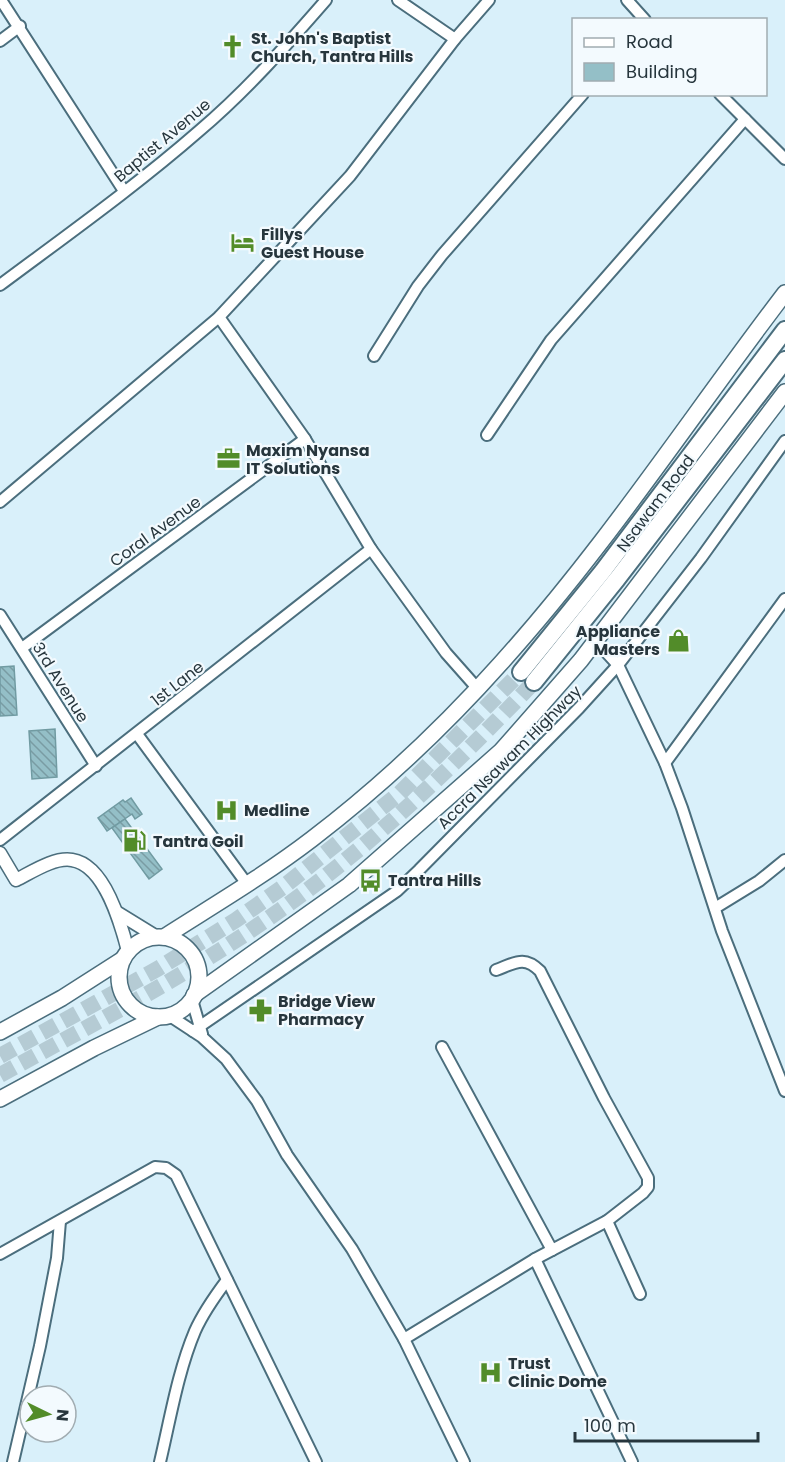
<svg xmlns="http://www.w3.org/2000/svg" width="785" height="1462" font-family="Poppins,sans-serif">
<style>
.building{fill:url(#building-back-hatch);stroke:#719ba2;stroke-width:1.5}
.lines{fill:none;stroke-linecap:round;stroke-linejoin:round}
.trunk-tunnel{stroke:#b5cbd4;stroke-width:16;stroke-dasharray:16 8;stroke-linecap:butt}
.minor-casing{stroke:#4b6e7d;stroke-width:14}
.tertiary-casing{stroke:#4b6e7d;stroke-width:15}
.secondary-casing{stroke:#4b6e7d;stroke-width:18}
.trunk-casing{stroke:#4b6e7d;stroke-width:20}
.minor{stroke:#fff;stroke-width:10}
.tertiary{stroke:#fff;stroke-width:12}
.secondary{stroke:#fff;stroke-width:15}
.trunk{stroke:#fff;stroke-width:16}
.labels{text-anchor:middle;stroke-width:4.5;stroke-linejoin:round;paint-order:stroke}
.poi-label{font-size:16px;font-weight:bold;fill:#27363d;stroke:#f3fafe;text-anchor:start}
.street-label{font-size:16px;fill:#27363d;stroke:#f3fafe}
</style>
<defs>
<pattern id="building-back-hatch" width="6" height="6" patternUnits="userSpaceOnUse" patternTransform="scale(1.5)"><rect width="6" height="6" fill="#94bfc7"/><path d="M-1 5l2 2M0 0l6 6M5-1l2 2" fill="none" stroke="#799ca3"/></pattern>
</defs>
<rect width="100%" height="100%" fill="#d9f0fa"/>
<g class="building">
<polygon points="14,666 17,715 0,716 0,667"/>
<polygon points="55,729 57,777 32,779 29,731"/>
<polygon points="131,798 142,814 135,819 132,814 107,831 98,818 123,800 125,802"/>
<polygon points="125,819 162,869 149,879 112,828"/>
</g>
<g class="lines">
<g class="trunk-tunnel">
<polyline points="0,1056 159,968 236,920 283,887 400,793 521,672"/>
<path d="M0 1075C89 1026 179 980 263 922 363 854 450 770 534 682"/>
</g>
<defs>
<g id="minor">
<polyline points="1,0 124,191"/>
<polyline points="398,0 455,39"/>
<polyline points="627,0 645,20"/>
<polyline points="0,41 20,26"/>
<polyline points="720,94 785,159"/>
<path d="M0 285C67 235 136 186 199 131 245 92 286 46 326 0"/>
<polyline points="219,317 305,439 371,549 446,653 477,688"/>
<polyline points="374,356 418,286 442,255 583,94"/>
<polyline points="487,435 551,340 745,119"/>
<polyline points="0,502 219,317 350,176 455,39 489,0"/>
<polyline points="0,615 96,766"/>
<polyline points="596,641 618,665 665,763 682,808 722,931 785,1091"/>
<polyline points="22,648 305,439"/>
<polyline points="137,734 247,884"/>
<polyline points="665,763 785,599"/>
<polyline points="0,840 371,549"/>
<polyline points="715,908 759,881 785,860"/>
<polyline points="192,1000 202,1034"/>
<polyline points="170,1016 202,1037 226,1059 257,1101 287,1155 352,1249 404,1339 464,1462"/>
<polyline points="193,1031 397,891 419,870 579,708 618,665 701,558 785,441"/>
<polyline points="442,1047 552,1250"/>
<polyline points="607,1221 640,1294"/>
<polyline points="0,1254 155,1167 166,1168 176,1175 316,1462"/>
<polyline points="535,1259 632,1462"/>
<path d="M404 1339 535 1259 607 1221 643 1193 648 1187V1178L604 1098 540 971C524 955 515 963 496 970"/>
<polyline points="13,1462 40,1346 57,1258 60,1221"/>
<path d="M160 1462C170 1420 178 1371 195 1331 203 1313 215 1296 227 1280"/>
</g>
<g id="tertiary">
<path d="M0 853 16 880C32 872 54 857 72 860 105 865 121 924 128 951"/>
<polyline points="118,913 157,937"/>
</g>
<g id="secondary">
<circle cx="159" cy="977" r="40"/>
<path d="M164 937C214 905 265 875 312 839 380 787 444 727 501 663 605 548 691 416 785 293"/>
<polyline points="194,995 349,885 501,751 581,660 785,392"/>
<polyline points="0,1032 62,998 123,959"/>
<polyline points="0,1099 94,1048 158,1017"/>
</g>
<g id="trunk">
<polyline points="521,672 603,571 785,330"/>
<polyline points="534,682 617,579 785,360"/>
</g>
</defs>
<use href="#minor" class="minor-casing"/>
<use href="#tertiary" class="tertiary-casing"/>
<use href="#secondary" class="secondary-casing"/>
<use href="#trunk" class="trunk-casing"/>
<use href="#minor" class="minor"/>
<use href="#tertiary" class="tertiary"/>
<use href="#secondary" class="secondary"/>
<use href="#trunk" class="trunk"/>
</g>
<defs>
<symbol id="church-bare" viewBox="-9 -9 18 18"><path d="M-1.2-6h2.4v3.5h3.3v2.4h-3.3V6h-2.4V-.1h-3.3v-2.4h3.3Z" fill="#528c29" stroke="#f3fafe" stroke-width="2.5" paint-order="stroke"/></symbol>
<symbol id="hotel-bare" viewBox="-9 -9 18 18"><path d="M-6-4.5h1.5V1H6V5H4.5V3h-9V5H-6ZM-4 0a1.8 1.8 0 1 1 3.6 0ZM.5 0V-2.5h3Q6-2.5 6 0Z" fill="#528c29" stroke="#f3fafe" stroke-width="2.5" paint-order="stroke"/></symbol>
<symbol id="office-bare" viewBox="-9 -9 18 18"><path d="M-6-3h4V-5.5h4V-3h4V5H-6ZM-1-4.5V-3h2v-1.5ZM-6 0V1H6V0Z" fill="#528c29" stroke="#f3fafe" stroke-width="2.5" paint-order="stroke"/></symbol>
<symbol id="shop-bare" viewBox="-9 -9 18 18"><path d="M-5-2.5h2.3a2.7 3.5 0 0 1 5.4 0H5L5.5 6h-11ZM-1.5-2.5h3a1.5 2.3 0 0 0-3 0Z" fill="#528c29" stroke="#f3fafe" stroke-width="2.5" paint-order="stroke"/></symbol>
<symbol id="hospital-bare" viewBox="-9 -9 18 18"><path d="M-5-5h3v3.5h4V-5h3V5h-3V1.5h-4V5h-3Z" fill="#528c29" stroke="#f3fafe" stroke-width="2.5" paint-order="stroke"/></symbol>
<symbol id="fuel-bare" viewBox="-9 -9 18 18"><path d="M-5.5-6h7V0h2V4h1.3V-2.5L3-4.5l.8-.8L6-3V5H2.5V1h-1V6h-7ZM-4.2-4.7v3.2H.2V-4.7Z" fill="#528c29" stroke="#f3fafe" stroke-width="2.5" paint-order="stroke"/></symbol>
<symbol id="bus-bare" viewBox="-9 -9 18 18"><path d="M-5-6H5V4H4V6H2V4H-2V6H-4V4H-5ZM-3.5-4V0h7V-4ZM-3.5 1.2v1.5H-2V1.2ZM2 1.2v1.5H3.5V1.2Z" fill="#528c29" stroke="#f3fafe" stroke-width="2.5" paint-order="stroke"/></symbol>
<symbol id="pharmacy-bare" viewBox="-9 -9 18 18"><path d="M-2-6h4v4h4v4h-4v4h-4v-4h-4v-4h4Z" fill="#528c29" stroke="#f3fafe" stroke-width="2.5" paint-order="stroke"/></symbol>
</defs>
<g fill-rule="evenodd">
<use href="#church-bare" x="216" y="30" width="33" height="33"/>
<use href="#hotel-bare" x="226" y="226" width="33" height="33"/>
<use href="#office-bare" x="212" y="442" width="33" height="33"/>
<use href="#shop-bare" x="662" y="624" width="33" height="33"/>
<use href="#hospital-bare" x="210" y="794" width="33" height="33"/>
<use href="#fuel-bare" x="118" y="824" width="33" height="33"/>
<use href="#bus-bare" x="354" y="864" width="33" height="33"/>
<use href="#pharmacy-bare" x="244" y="994" width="33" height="33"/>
<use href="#hospital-bare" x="474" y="1356" width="33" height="33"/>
</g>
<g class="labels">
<g class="poi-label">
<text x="251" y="44">St. John's Baptist<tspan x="251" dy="18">Church, Tantra Hills</tspan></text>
<text x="261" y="240">Fillys<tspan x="261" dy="18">Guest House</tspan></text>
<text x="246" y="456">Maxim Nyansa<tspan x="246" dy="18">IT Solutions</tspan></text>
<text x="660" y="637" text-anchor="end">Appliance<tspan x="660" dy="18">Masters</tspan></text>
<text x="244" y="816">Medline</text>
<text x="153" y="847">Tantra Goil</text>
<text x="388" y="886">Tantra Hills</text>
<text x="278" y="1007">Bridge View<tspan x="278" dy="18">Pharmacy</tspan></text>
<text x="508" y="1369">Trust<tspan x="508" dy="18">Clinic Dome</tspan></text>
</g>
<g class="street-label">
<text transform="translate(162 140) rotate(-40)" y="6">Baptist Avenue</text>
<text transform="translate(655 503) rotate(-53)" y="6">Nsawam Road</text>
<text transform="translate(155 531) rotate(-36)" y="6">Coral Avenue</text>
<text transform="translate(61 682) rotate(58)" y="6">3rd Avenue</text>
<text transform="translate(177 683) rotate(-38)" y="6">1st Lane</text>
<text transform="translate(509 757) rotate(-45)" y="6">Accra Nsawam Highway</text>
</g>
</g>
<rect x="572" y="18" width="195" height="78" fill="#f3fafe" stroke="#a1acb1" stroke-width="1.5"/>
<rect x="584" y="38" width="30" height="9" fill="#ffffff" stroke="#a1acb1" stroke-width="1.5"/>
<text x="626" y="48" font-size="18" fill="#27363d">Road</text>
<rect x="584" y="63" width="30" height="18" fill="#94bfc7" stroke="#a1acb1" stroke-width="1.5"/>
<text x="626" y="78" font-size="18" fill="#27363d">Building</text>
<g transform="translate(48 1414) rotate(95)"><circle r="28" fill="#f3fafe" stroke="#a1acb1" stroke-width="1.5"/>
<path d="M0-4.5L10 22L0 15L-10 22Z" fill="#528c29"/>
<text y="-9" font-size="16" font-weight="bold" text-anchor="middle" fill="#27363d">N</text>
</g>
<path d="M575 1432v9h183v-9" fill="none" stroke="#27363d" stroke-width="3"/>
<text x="584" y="1432" font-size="18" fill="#27363d" stroke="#f3fafe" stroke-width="4.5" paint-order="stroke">100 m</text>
</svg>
